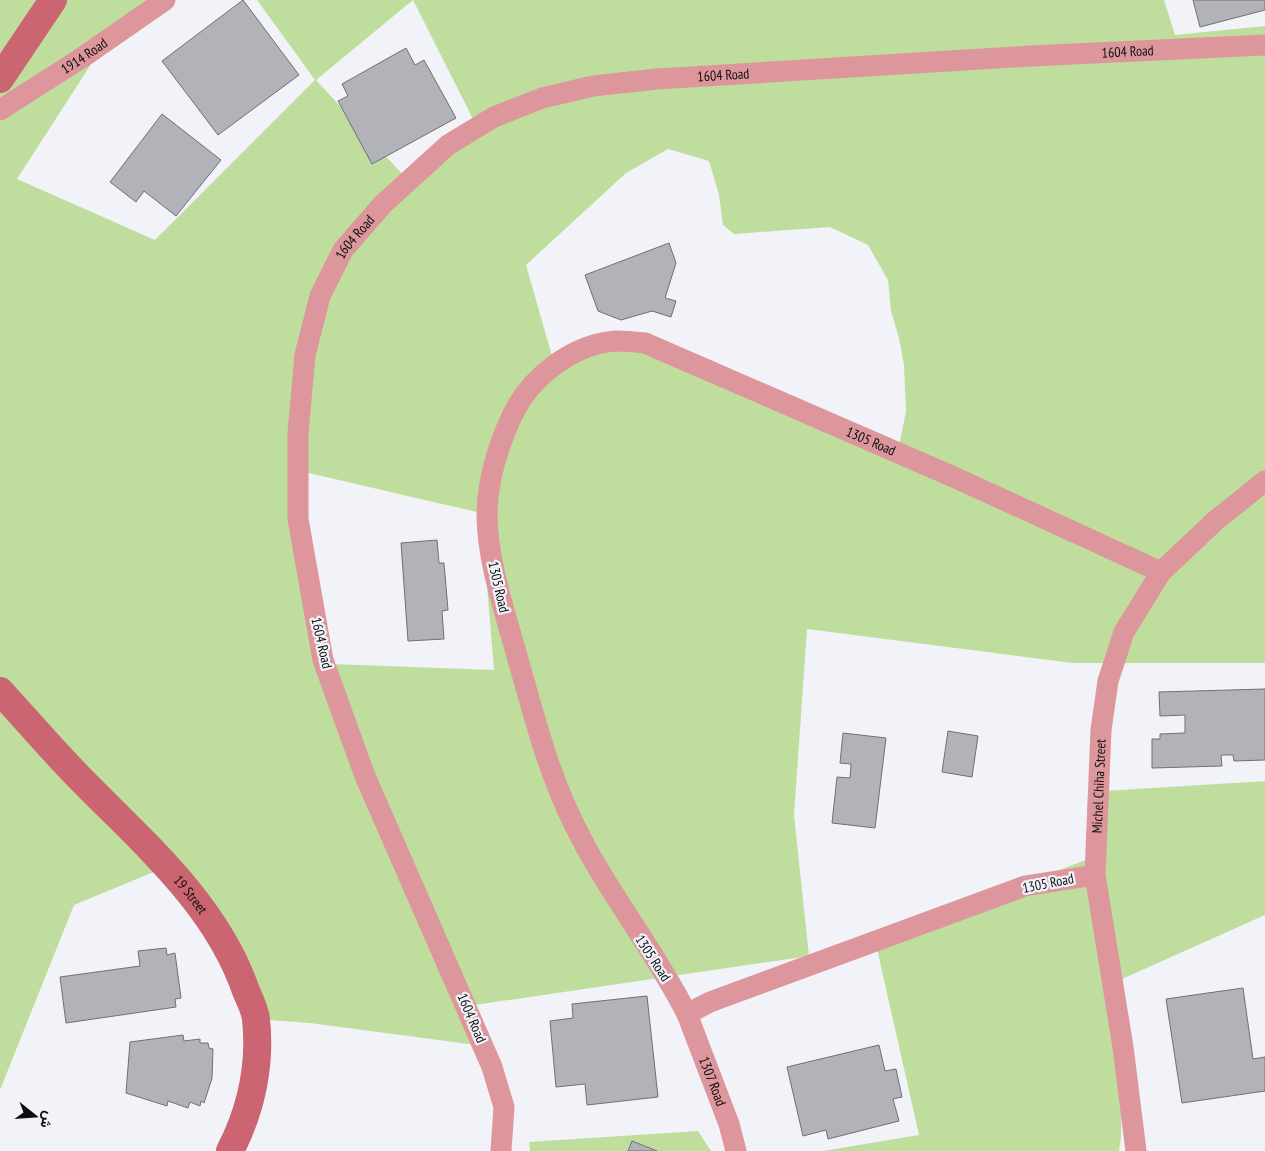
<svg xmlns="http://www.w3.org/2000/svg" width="1265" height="1151" font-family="'PT Sans Narrow',Vazirmatn,sans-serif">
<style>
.green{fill:#bfde9d;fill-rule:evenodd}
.building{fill:#b2b3b8;stroke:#6f7074}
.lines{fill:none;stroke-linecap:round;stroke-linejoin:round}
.street{stroke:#dc969c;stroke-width:21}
.secondary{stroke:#cb6572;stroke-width:28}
.labels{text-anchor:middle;stroke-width:4.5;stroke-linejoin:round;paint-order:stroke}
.street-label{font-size:14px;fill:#0e0e10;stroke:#f2f3f8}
</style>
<rect width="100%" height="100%" fill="#f2f3f8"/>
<g class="green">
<path d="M0 0H169L97 55 17 179 155 240 315 80 257 0H1164L1175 35 1265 26V663H1072L807 629 794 815 809 956 475 1005 484 1046 310 1023 242 1018 236 992 168 866 74 905 0 1090ZM413 0 478 129 405 177 316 80ZM668 149 709 161 719 195 723 225 734 234 830 227 868 245 888 280 891 311 899 338 904 365 906 411 897 457 652 348 602 352 556 370 526 265 626 173ZM300 471 481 513 494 670 331 664Z"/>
<polygon points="1265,781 1265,915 1122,979 1121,1137 1119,1151 823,1151 919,1135 875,940 1086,860 1088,792"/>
<polygon points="698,1131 711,1151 530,1151 529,1142"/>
</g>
<g class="building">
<polygon points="243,0 299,75 218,135 162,61"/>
<polygon points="1193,0 1265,0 1265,10 1200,27"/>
<polygon points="406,48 415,65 424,60 456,118 372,164 338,101 348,96 342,84"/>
<polygon points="162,114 221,160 176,216 144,191 136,202 110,182"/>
<polygon points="669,243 676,263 665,298 676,301 671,317 652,311 621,320 598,311 585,275"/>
<polygon points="437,540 439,563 444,563 448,610 442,611 444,639 408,641 401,543"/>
<polygon points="1265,689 1265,760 1234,761 1233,755 1221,755 1222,766 1152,768 1152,739 1160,739 1160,734 1185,733 1185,715 1160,716 1159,692"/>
<polygon points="948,731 978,736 972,777 942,772"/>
<polygon points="843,733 886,738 875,828 832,823 837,777 850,778 851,764 840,763"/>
<polygon points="166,948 167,955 175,953 181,998 175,999 176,1007 66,1023 60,977 140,966 138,951"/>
<polygon points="1243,988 1253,1059 1265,1057 1265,1091 1182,1103 1166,999"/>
<polygon points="647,996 658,1097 587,1105 585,1084 556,1087 550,1021 573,1018 572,1004"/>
<polygon points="183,1035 184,1041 200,1039 200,1043 208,1043 209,1048 213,1049 212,1078 204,1103 201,1101 200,1106 190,1102 188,1108 168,1101 167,1106 126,1093 130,1042"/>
<polygon points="879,1045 885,1071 896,1069 902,1097 893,1099 899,1121 828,1139 826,1130 803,1136 787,1067"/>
<polygon points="632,1141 657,1151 628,1151"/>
</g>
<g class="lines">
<g class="street">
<path id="s1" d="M0 110 80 59 165 0"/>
<path id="s2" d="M1095 875 1025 886 710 1002 687 1014C653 947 605 889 573 822 547 769 533 712 517 656 505 612 488 564 487 517 487 482 497 448 512 416 530 377 573 344 616 341 626 341 636 342 645 343L956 478 1161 572"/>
<path id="s3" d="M687 1014 729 1124 736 1151"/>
<path id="s4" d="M501 1151 504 1107 492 1067 365 776 323 660 298 519V433L305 355 320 296 343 250 383 204 448 145 494 117 542 98 593 86 657 79 1031 56 1265 45"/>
<path id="s5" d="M1136 1151 1123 1047 1095 875 1101 730 1108 681 1124 632 1161 572 1215 521 1265 481"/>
</g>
<g class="secondary">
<polyline points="0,79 53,0"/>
<path id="s6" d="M0 691C24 717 47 744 72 770 136 837 215 900 246 991 250 1000 255 1010 256 1019 261 1066 251 1110 230 1151"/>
</g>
</g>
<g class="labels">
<g class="street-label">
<text dy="5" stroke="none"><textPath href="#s4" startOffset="1789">1604 Road</textPath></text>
<text dy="5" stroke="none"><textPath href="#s1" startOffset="100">1914 Road</textPath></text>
<text dy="5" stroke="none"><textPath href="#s4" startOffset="1384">1604 Road</textPath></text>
<text dy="5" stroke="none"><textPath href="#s4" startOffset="964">1604 Road</textPath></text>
<text dy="5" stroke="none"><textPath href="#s2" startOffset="1488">1305 Road</textPath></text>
<text transform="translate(499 587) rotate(77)" y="5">1305 Road</text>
<text transform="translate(322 643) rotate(77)" y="5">1604 Road</text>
<text dy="5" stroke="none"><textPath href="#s5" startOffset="368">Michel Chiha Street</textPath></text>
<text transform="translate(1048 883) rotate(-11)" y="5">1305 Road</text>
<text dy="5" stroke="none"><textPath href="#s6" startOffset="279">19 Street</textPath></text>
<text transform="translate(653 958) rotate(57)" y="5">1305 Road</text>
<text transform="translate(472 1018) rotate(67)" y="5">1604 Road</text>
<text dy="5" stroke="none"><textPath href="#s3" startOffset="72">1307 Road</textPath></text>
</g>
</g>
<g transform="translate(35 1116) rotate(107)" stroke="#f2f3f8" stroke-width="4" paint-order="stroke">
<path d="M0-4L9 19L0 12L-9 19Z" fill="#0e0e10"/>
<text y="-8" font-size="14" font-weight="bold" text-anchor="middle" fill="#0e0e10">ش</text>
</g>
</svg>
